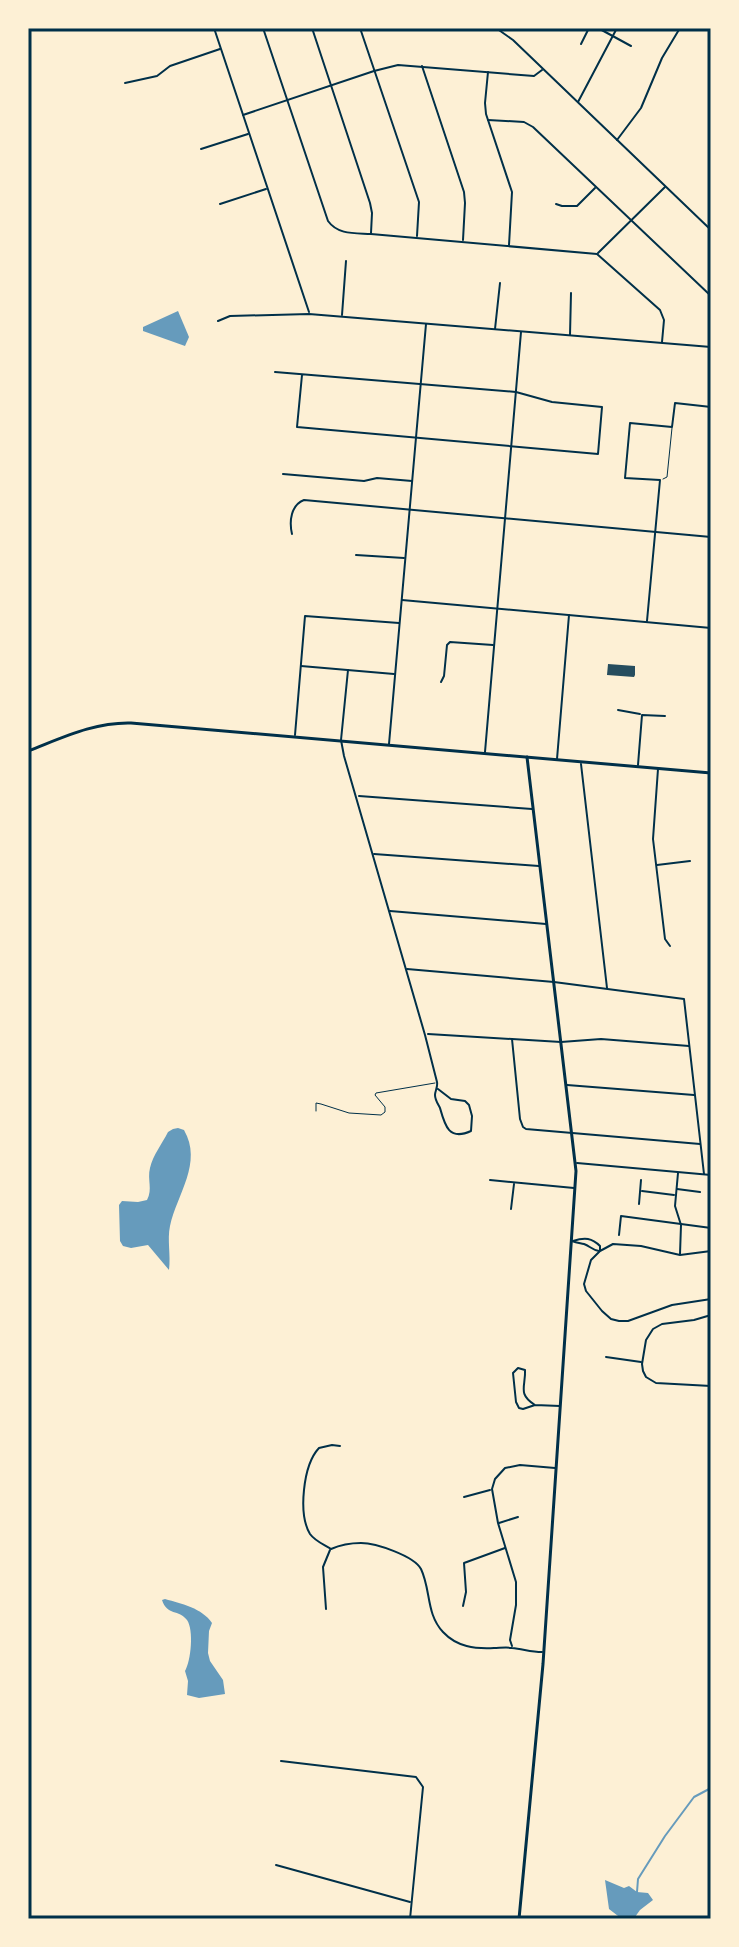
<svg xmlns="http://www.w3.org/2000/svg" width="739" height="1947" font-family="Inter,sans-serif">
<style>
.water{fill:#669bbc}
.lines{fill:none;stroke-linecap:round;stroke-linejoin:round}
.stream{stroke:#669bbc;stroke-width:2}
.building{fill:#264d5e}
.service{stroke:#003049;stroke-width:1}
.minor{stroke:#003049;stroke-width:2}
.tertiary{stroke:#003049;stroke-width:3}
.secondary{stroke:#003049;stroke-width:3}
.neatline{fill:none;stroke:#003049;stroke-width:3}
</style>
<rect width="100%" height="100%" fill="#fdf0d5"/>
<g class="water">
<polygon points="178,311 189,337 185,346 143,331 143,327"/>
<path d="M178 1128 184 1130C203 1163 177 1194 170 1226 167 1240 171 1255 169 1270L148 1245 131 1248 123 1246 120 1241 119 1205 122 1201 138 1202 147 1200C153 1189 147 1180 150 1168 153 1155 162 1144 168 1132L173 1129Z"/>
<path d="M165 1599C182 1604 202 1608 212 1623L209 1631 208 1653 210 1661 223 1680 225 1694 199 1698 187 1695 188 1681 185 1671C191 1661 194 1630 187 1620 179 1609 167 1616 162 1600Z"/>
<polygon points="605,1880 624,1888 629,1886 637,1892 648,1893 653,1900 640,1910 635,1917 622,1919 609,1909"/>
</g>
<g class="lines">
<polyline class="stream" points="637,1892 638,1879 665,1836 694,1797 711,1788"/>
</g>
<polygon class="building" points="608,664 635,666 635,675 634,677 607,675"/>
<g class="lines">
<g class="service">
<polyline points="663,479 667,477 672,428"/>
<polyline points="316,1111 316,1103 321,1104 349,1113 381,1115 385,1112 385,1107 375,1095 376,1093 435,1083"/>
</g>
<g class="minor">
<polyline points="214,28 309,312"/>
<path d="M263 28 328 221C338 235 355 233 371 234L597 254 660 310 664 320 662 342"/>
<polyline points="312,28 370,203 372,213 371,233"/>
<polyline points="360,28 419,202 417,236"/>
<polyline points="496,28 513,40 711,230"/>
<polyline points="598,28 631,46"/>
<polyline points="581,44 589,28"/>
<polyline points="422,66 464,192 465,203 463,240"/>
<polyline points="488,72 485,103 486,114 512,192 509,245"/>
<polyline points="125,83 157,76 170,66 220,49"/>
<polyline points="578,102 617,28"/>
<polyline points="243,115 374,71 398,65 534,76 542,70"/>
<polyline points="488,120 524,122 533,127 711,296"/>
<polyline points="617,140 641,108 662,58 680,28"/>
<polyline points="201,149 248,134"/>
<polyline points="220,204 266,189"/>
<polyline points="556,204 562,206 577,206 595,188"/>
<polyline points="598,253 665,187"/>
<polyline points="342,315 346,261"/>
<polyline points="218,321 230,316 309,314 711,347"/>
<polyline points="495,329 500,283"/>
<polyline points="570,335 571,293"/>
<polyline points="275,372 516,392 552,402 602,407 598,454 297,427 302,375"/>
<polyline points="283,474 364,481 377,478 412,481"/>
<path d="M292 534C289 521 291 505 304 500L711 537"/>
<polyline points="356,555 404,558"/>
<polyline points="402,600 711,628"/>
<polyline points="647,621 660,480 625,478 630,423 672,427 675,403 711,407"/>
<polyline points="301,666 394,674"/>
<path d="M348 670 341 740 344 756 425 1035 437 1082C438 1087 435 1091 435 1095 435 1100 438 1104 440 1108 445 1126 449 1141 471 1131L472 1116 469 1105 465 1101 451 1099 438 1089"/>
<polyline points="441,682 444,676 447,645 450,642 493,645"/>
<polyline points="618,710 640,714"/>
<polyline points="295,735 305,616 399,623"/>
<polyline points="389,744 426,324"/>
<polyline points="485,752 521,332"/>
<polyline points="557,759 569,615"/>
<polyline points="581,764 607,988"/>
<polyline points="638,765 642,715 665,716"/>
<polyline points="658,769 653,839 665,939 670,946"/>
<polyline points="359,796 532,809"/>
<polyline points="374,854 539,866"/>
<polyline points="657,865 690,861"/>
<polyline points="390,911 546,924"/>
<polyline points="407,969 554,982 684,999 704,1174"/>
<polyline points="428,1034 561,1042 601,1039 689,1046"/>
<polyline points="512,1039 520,1119 523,1127 526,1129 700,1144"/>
<polyline points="567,1085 694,1095"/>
<polyline points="577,1163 711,1175"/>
<polyline points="678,1173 675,1206 681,1225 680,1254"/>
<polyline points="490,1180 574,1188"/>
<polyline points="677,1189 700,1192"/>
<polyline points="642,1191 674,1195"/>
<polyline points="639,1204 641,1180"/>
<polyline points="511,1209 514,1184"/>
<polyline points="619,1235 621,1216 711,1228"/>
<path d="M572 1241C577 1243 580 1243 584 1244 590 1246 592 1250 599 1251"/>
<path d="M573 1241C585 1237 592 1238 600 1246V1250"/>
<polyline points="711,1251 680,1255 641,1246 613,1244 600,1251 591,1260 584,1284 586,1291 602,1311 611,1319 619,1321 628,1321 672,1305 711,1299"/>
<polyline points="711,1315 694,1320 662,1324 653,1329 646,1340 642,1364 643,1371 646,1377 656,1383 711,1386"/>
<polyline points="606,1357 641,1362"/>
<path d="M535 1405C517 1394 526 1386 525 1370L518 1368 513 1373 516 1402 519 1408 523 1409 535 1405 560 1406"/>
<path d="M340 1446 332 1445 319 1448C303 1465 298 1514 310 1534 315 1541 323 1544 331 1549 340 1545 350 1543 361 1543 376 1543 414 1556 421 1569 431 1590 426 1614 443 1632 457 1647 475 1649 494 1648 499 1648 507 1647 512 1648 523 1649 531 1652 542 1652"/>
<polyline points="464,1497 490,1490"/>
<polyline points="499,1523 518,1517"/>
<polyline points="463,1606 466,1592 464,1563 505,1548"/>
<polyline points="326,1609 323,1567 330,1550"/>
<polyline points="512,1646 510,1640 516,1605 516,1582 498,1523 492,1489 495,1479 505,1468 520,1465 555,1468"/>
<polyline points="281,1761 416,1777 423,1787 410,1919"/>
<polyline points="276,1865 410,1902"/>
</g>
<polyline class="tertiary" points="519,1919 543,1664 576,1171 527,757"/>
<path class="secondary" d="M28 751C62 738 94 722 131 723L711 773"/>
</g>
<rect width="739" height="1947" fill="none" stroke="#fdf0d5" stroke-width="60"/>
<rect x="30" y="30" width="679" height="1887" class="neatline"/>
</svg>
